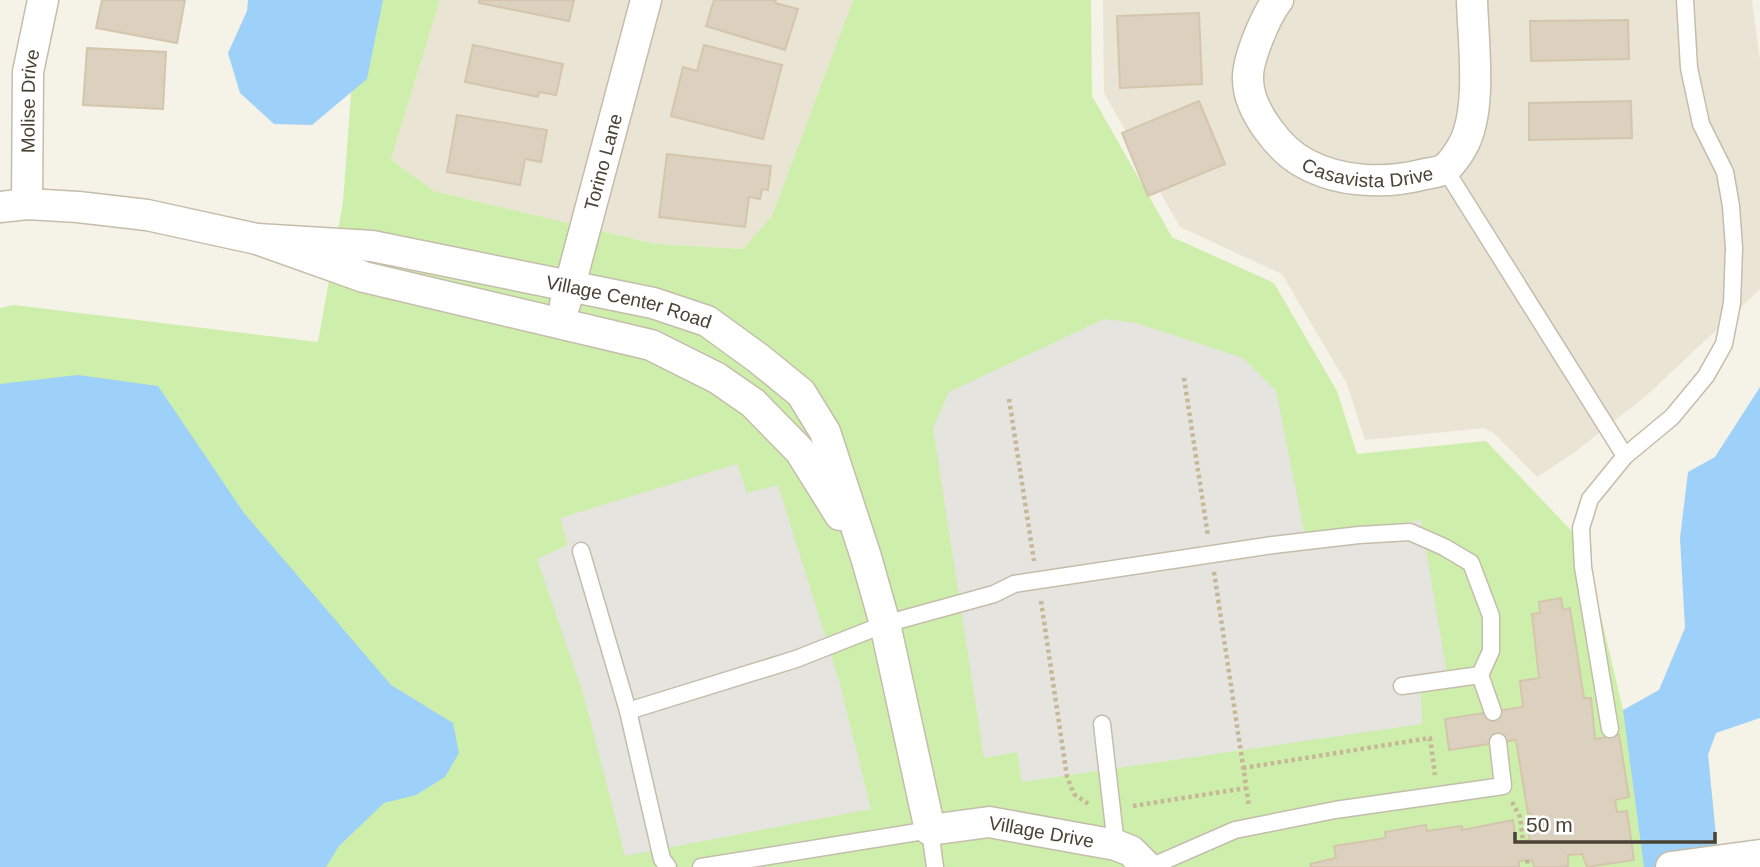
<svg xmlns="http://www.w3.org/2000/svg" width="1760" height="867" font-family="Arial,sans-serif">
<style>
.residential{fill:#eae4d5}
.green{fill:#ceeeab}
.parking{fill:#e6e4df}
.water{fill:#9dd1f9}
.building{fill:#dcd1be;stroke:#d4c6ad;stroke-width:2}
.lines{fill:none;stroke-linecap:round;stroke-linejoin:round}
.lane-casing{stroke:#c5bdab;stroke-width:19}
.street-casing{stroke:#c5bdab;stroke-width:33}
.path{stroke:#c6b798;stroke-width:4.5;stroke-dasharray:3.5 3.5;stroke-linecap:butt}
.lane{stroke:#fff;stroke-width:16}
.street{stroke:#fff;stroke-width:30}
.labels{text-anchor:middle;stroke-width:7;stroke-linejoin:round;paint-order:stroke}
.street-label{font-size:19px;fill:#4a4235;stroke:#fff}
</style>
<rect width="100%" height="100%" fill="#f5f2e7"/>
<g class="residential">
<polygon points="440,0 853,0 772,216 743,249 656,244 434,191 391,159"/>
<polygon points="1103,0 1752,0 1760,61 1760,289 1647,395 1575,452 1537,477 1494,433 1484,428 1365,440 1347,384 1282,274 1180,227 1104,93"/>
</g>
<polygon class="green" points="358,0 440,0 391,159 434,191 656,244 743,249 772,216 853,0 1091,0 1092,96 1172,237 1274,283 1337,391 1357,454 1486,441 1584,544 1623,710 1708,755 1719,867 0,867 0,308 14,305 318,342 343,202"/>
<g class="parking">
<polygon points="1104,319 1136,323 1243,358 1276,391 1306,540 1421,520 1449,686 1421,692 1422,724 1022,782 1017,752 984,758 933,428 949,392"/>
<polygon points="737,464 747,493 778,485 838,677 871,809 625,856 584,696 537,559 568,545 560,518"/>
</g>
<g class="water">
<polygon points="248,0 383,0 367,79 312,125 274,124 240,93 228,53 247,11"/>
<polygon points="78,375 158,386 244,513 391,685 453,723 459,753 445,777 416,795 384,803 339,846 326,867 0,867 0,384"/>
<polygon points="1760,387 1760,718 1716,733 1708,755 1719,867 1644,867 1623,710 1659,690 1685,628 1680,538 1688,472 1715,457"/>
</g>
<g class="building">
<polygon points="102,0 185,0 177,43 96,28"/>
<polygon points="479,0 574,0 569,21 479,3"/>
<polygon points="714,0 776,0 775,3 798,9 785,50 706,26"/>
<polygon points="1199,13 1202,84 1120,88 1117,16"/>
<polygon points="1628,20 1629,59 1531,61 1530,21"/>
<polygon points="473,45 563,64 556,95 539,92 538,97 465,82"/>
<polygon points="704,45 782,65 763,139 671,116 683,67 697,71"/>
<polygon points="87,48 166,52 163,109 83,105"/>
<polygon points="1199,101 1225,164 1148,196 1122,133"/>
<polygon points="1631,101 1632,138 1529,140 1529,103"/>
<polygon points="457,115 547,130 541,162 525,159 520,185 447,172"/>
<polygon points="667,154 771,166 768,190 762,189 760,199 749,197 745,227 659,217"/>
<polygon points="1561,598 1563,610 1570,608 1584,698 1591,698 1595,739 1619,735 1629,797 1615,800 1617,812 1627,811 1634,860 1587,867 1582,854 1568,855 1568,866 1561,867 1534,867 1532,860 1519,861 1519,867 1311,867 1310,864 1336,858 1334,846 1386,838 1385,832 1426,825 1427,831 1462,826 1462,830 1513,820 1516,842 1530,840 1528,833 1534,831 1531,813 1528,814 1516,740 1449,750 1445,719 1523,707 1520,681 1539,678 1532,614 1540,613 1539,602"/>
</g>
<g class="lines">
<defs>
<g id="lane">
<polyline points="1445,169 1625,456"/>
<polyline points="581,551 628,711 662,859 668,867"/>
<polyline points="1480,675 1493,712"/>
<polyline points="628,711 796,659 885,624 994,594 1014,584 1273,545 1359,535 1410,532 1444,547 1471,563 1491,616 1491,651 1480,675 1402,686"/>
<polyline points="1102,724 1116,845"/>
<polyline points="1610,729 1583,567 1581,528 1590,499 1625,456 1672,417 1706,376 1724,344 1732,303 1734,248 1731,206 1725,172 1701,124 1689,68 1685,0"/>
<polyline points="701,867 930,830 935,867"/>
<polyline points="1150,867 1235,830 1335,810 1503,786 1498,742"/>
</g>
<g id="street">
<path id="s1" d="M1278 0C1266 15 1247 60 1248 79 1248 110 1280 151 1306 164 1341 183 1388 184 1425 174 1431 173 1441 172 1446 168 1451 164 1459 153 1462 147 1483 112 1473 41 1472 0"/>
<path id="s2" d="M27 204 28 72 43 0"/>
<polyline points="0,207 27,204 78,207 147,215 257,239 364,277 651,345 717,378 753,403 800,451 840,515"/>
<path id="s3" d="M257 239 372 246 653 303 707 321 758 358 801 393 825 432 866 557 885 624 930 830 989 822 1116 845 1131 851 1147 867"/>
<path id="s4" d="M565 304 646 0"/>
<polyline points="1671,867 1760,855"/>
</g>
</defs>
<use href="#lane" class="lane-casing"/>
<use href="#street" class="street-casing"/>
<g class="path">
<polyline points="1184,378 1208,536"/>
<polyline points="1009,399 1034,561"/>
<polyline points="1214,572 1249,806"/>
<polyline points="1041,601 1067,777 1074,794 1090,805"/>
<polyline points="1243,768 1430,738 1435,775"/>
<polyline points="1512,802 1520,817 1523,841"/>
<polyline points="1133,806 1246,788"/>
<polyline points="1527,860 1528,867"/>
</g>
<use href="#lane" class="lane"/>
<use href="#street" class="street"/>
</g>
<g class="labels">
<g class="street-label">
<text dy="7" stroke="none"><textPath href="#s2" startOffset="103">Molise Drive</textPath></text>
<text dy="7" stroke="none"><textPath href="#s4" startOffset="147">Torino Lane</textPath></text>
<text dy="7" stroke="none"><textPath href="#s1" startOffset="256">Casavista Drive</textPath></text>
<text dy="7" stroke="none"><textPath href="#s3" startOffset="378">Village Center Road</textPath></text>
<text dy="7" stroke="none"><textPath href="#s3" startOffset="1148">Village Drive</textPath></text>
</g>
</g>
<path d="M1515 832v10h200v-10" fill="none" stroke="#4a4235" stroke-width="3.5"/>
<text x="1526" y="832" font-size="21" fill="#4a4235" stroke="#ffffff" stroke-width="5" paint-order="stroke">50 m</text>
</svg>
